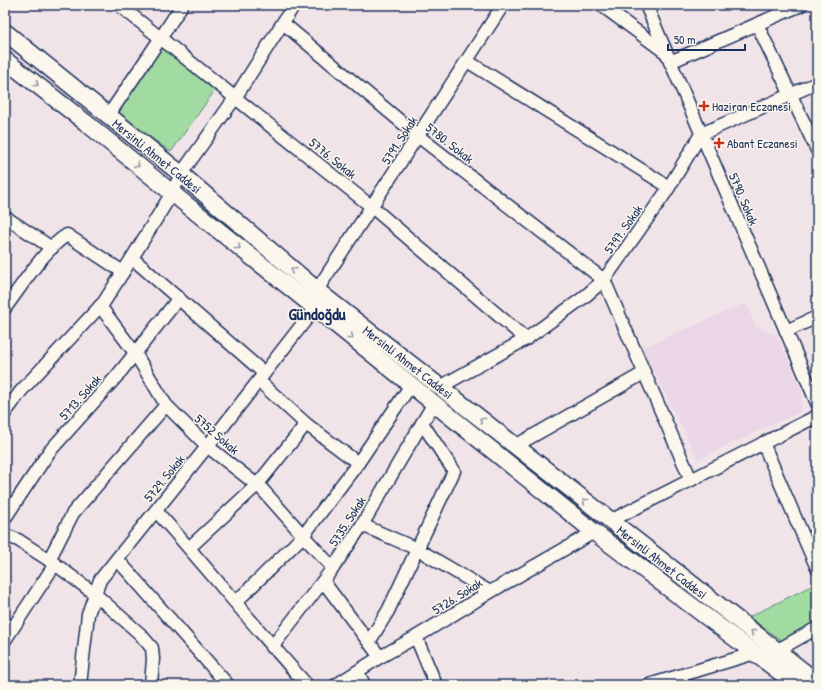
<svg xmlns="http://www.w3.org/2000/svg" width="822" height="690" font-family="'Patrick Hand',sans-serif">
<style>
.built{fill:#ead6e6}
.green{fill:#a1dba1;stroke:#5e8580}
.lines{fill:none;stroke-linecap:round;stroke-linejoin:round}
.minor-casing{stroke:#1b2f5e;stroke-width:15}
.tertiary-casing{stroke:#1b2f5e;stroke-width:19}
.minor{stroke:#fbf7ec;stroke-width:12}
.tertiary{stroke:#fbf7ec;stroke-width:16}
.oneway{stroke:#8b93a5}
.poi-dot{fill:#c8321e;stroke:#fbf7ec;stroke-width:1.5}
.labels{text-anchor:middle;stroke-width:3;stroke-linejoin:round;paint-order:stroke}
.poi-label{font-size:13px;fill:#1b2f5e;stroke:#fbf7ec;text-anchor:start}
.street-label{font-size:13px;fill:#1b2f5e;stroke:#fbf7ec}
.district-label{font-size:17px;font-weight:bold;fill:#1b2f5e;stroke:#fbf7ec}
</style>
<rect width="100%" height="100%" fill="#f1e4e8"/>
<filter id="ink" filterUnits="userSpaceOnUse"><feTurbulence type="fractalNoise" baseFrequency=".025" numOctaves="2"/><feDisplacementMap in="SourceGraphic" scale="8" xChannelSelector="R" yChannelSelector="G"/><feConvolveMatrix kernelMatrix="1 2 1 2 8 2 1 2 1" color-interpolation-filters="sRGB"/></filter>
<g filter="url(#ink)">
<polygon class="built" points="746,303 756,327 777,335 802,391 800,412 698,459 642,348"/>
<g class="green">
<polygon points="159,43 216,89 171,152 110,108"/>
<polygon points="817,583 817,625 782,641 749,617"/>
</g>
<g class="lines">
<defs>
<g id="minor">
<polyline points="119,5 372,207 526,339"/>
<polyline points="601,5 665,52"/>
<polyline points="646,5 817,403"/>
<polyline points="283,23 418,136 604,280 691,480"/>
<polyline points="757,24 817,150"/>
<polyline points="467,61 669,187"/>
<polyline points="670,62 801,5"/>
<polyline points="108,116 160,39 182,5"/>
<polyline points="5,217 52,248"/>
<polyline points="132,258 264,373"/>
<polyline points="317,290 503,5"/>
<polyline points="100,306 135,353 166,405 207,446 261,488 308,541 333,568"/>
<path d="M5 308C21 287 45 248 67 235L123 272"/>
<polyline points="786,331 817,317"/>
<polyline points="259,381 306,424 358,463"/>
<polyline points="440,387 526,339 583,298 604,280 666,192 701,134 817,83"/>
<polyline points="5,413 21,391 104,302 132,258 172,193 181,174 235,98 294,5"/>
<polyline points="763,443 817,568"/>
<polyline points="515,446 644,373"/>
<path d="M156 511C208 568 255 628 307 685"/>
<polyline points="5,518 49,452 117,376 179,298"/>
<polyline points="610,521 817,416"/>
<polyline points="362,525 417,549 490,592"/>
<polyline points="5,535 18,540 55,564 95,594 140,634 152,648 153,659 151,685"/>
<polyline points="189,548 257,485 306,424"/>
<polyline points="117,559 228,685"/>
<polyline points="49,560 73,513 166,405"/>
<polyline points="323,581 380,657"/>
<polyline points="236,602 303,536 358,463 411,385"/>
<polyline points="416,637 436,685"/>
<polyline points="5,640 55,564"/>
<polyline points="369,642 388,611 454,471 422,423"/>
<polyline points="272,647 333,568 362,525 434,403"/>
<polyline points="776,651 817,628"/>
<polyline points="358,672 364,685"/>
<polyline points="80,685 88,614 100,580 214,438 315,308"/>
<polyline points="336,685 380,657 416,637 490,592 594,532"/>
<polyline points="649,685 755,653"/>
</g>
<g id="tertiary">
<polyline points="5,32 181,174 324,296 817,682"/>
<polyline points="5,60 85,122 172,193 594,532 797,685"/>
</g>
</defs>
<use href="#minor" class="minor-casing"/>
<use href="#tertiary" class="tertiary-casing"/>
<use href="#minor" class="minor"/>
<use href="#tertiary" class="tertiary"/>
</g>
<defs><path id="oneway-chevron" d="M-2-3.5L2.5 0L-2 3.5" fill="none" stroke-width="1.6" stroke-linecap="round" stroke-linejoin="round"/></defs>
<g class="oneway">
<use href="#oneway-chevron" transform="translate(36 84) rotate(38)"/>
<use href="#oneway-chevron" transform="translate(137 165) rotate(39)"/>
<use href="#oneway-chevron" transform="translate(238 247) rotate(39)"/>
<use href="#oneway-chevron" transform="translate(293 270) rotate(-140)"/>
<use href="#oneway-chevron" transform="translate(351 337) rotate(39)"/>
<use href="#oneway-chevron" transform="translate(482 420) rotate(-142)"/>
<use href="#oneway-chevron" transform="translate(585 501) rotate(-142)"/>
<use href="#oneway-chevron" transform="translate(753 632) rotate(-142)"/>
</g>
</g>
<g class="poi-dot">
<path d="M702 100h4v4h4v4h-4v4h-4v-4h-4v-4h4z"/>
<path d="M717 137h4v4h4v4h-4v4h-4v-4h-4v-4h4z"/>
</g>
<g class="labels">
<g class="poi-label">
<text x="712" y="111">Haziran Eczanesi</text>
<text x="727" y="148">Abant Eczanesi</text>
</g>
<g class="street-label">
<text transform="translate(399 140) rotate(-57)" y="5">5791. Sokak</text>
<text transform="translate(450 143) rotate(38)" y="5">5780. Sokak</text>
<text transform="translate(157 156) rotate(39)" y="5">Mersinli Ahmet Caddesi</text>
<text transform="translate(333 158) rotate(39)" y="5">5776. Sokak</text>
<text transform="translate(744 199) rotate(67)" y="5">5790. Sokak</text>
<text transform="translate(623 229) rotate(-55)" y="5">5797. Sokak</text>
<text transform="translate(408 362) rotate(38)" y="5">Mersinli Ahmet Caddesi</text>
<text transform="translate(80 397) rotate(-48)" y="5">5713. Sokak</text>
<text transform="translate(217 434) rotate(41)" y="5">5752 Sokak</text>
<text transform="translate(164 478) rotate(-51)" y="5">5729. Sokak</text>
<text transform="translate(347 521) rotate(-57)" y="5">5735. Sokak</text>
<text transform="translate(662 562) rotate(38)" y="5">Mersinli Ahmet Caddesi</text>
<text transform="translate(457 596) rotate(-32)" y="5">5726. Sokak</text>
</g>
<g class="district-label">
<text x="317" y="320">Gündoğdu</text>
</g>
</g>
<rect width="822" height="690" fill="none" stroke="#fbf7ec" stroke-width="20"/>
<rect x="10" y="10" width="802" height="670" fill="none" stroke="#1b2f5e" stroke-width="1.5" filter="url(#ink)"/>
<path d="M668 44v6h77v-6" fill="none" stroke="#1b2f5e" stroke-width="2"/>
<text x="674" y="44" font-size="12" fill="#1b2f5e" stroke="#fbf7ec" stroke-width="3" paint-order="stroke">50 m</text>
</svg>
